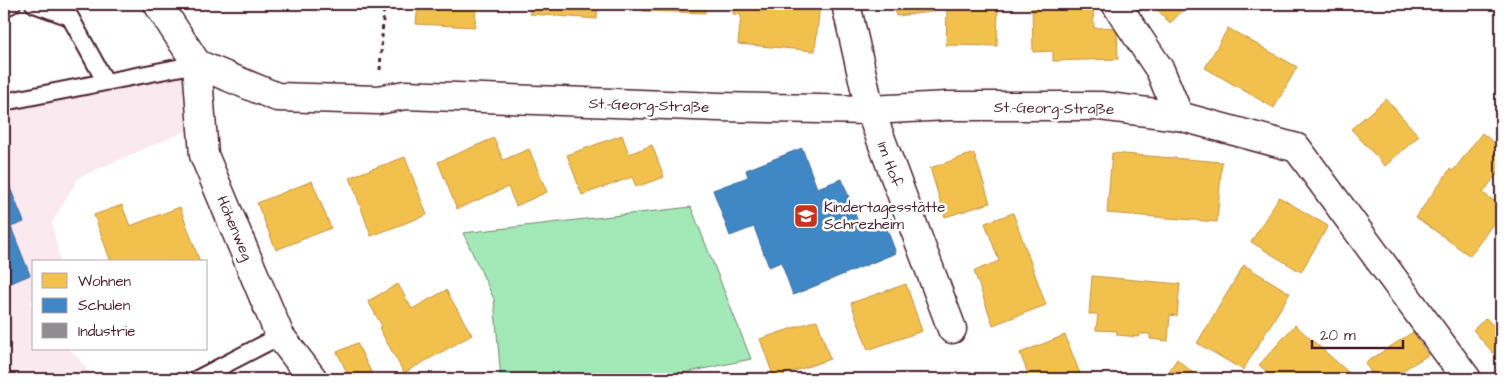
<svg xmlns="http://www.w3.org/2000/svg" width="1505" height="383" font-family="'Architects Daughter',sans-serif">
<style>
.built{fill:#fae9ef}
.green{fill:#a2e9b7;stroke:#768471}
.homes{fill:#f2c14e;stroke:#c09044}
.schools{fill:#3f88c5;stroke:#426897}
.industry{fill:#8d8d92;stroke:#796c73}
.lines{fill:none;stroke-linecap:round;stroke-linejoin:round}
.lane-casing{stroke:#4a1f2b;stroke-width:20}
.street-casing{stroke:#4a1f2b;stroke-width:31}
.path{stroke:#4a1f2b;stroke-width:3;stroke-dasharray:4 4;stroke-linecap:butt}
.lane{stroke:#fff;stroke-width:16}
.street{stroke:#fff;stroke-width:28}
.labels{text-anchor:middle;stroke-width:5;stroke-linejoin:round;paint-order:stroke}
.street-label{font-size:15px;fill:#4a1f2b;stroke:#fff}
.poi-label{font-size:15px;fill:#4a1f2b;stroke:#fff;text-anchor:start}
</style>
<rect width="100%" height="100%" fill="#fff"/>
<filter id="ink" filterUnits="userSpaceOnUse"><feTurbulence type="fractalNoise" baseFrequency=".02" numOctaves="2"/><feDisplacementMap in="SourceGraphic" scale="10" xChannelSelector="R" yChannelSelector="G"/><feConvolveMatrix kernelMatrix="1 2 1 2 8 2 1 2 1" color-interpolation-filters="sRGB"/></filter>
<g filter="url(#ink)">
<polygon class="built" points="188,74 193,128 79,177 52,222 60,262 34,262 34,299 30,303 34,307 34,349 70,349 95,379 4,379 4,109"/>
<polygon class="green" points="691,207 751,359 655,379 501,379 494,299 463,233"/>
<g class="homes">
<polygon points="418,4 476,4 475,27 416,24"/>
<polygon points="530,4 598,4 597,19 530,14"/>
<polygon points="643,4 705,4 705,13 643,11"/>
<polygon points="734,4 820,4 815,51 738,44 741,15 733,14"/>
<polygon points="894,4 931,4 932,12 896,16"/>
<polygon points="1032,4 1093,4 1094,28 1117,27 1118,59 1053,61 1053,51 1033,52"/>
<polygon points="1152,4 1190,4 1170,23"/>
<polygon points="947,8 998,9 997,46 946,45"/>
<polygon points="1228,28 1297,67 1274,108 1205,68"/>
<polygon points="1386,99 1419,136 1385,166 1351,129"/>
<polygon points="1482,133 1501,148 1501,168 1483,193 1501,206 1501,213 1470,256 1416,217 1450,169 1453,171"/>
<polygon points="622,135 629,154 652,145 664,177 636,187 632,177 582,195 567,155"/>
<polygon points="494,138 503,160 529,149 547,192 516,206 508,187 457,209 438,162"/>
<polygon points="974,153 990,203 945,217 930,168"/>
<polygon points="1112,153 1222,162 1217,222 1107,213"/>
<polygon points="405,157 427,215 371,236 350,177"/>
<polygon points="312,181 331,228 276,250 257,203"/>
<polygon points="1279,197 1328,226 1301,272 1251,242"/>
<polygon points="122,205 130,226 180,207 200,262 111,262 94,215"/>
<polygon points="1013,213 1046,305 993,325 974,271 999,261 985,223"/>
<polygon points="1244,265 1290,293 1243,370 1197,343"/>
<polygon points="1092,276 1180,284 1177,316 1170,315 1168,341 1150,339 1150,334 1140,334 1139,337 1117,335 1117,331 1096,330 1098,314 1089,314"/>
<polygon points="398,284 412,309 446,290 472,335 404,373 379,328 382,326 368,301"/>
<polygon points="906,284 922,331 868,350 851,303"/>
<polygon points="1486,318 1501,334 1501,347 1494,354 1473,330"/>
<polygon points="817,320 830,359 774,378 760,339"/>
<polygon points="1295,325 1356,379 1275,379 1259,365"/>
<polygon points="1413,332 1428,355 1389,379 1375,379 1365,363"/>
<polygon points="1065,335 1082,379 1030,379 1020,353"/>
<polygon points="357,343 372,374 360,379 350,379 337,352"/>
<polygon points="1177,359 1200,379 1164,379"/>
</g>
<g class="schools">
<polygon points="802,148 817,188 842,179 861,230 884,221 896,253 793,295 781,262 769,267 754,227 730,236 713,190 748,177 746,170"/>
<polygon points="4,173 24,222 11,227 30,275 4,286"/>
</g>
<polygon class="industry" points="476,4 504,4 504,6"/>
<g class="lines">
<defs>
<g id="lane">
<polyline points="34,4 70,17 105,81"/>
<polyline points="4,8 12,4"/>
<polyline points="4,102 197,64"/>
<polyline points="197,379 280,336"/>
</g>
<g id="street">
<polyline points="158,4 197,64 277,97 378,100 405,95 719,107 870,110 948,106 1100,106 1179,116 1297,148 1467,379"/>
<polyline points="846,4 870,110 952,329"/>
<polyline points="1116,4 1160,70 1179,116"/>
<polyline points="197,64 204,155 280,336 313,379"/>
</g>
</defs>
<use href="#lane" class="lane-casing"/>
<use href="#street" class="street-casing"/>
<polyline class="path" points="380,70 384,4"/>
<use href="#lane" class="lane"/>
<use href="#street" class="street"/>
</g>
</g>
<defs>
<symbol id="school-square" viewBox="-11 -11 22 22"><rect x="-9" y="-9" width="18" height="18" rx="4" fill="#c8321e" stroke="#fff"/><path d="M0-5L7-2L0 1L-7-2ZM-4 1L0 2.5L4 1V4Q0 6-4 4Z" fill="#fff"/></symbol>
</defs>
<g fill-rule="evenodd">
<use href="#school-square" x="792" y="202" width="28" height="28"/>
</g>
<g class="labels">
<g class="street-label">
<text transform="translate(649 105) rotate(2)" y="5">St.-Georg-Straße</text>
<text transform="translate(1054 108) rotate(1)" y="5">St.-Georg-Straße</text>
<text transform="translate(890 164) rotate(70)" y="5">Im Hof</text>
<text transform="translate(235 228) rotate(67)" y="5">Höhenweg</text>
</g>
<g class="poi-label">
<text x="824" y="212">Kindertagesstätte<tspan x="824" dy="17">Schrezheim</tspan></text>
</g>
</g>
<rect width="1505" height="383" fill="none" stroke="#fff" stroke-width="20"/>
<rect x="10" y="10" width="1485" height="363" fill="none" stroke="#4a1f2b" stroke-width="2" filter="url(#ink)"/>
<rect x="32" y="260" width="175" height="90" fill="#ffffff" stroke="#b7a5aa"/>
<rect x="42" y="273" width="25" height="15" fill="#f2c14e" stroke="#b7a5aa"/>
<text x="78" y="286" font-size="15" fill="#4a1f2b">Wohnen</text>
<rect x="42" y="298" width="25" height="15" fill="#3f88c5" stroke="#b7a5aa"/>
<text x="78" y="310" font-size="15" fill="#4a1f2b">Schulen</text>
<rect x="42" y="323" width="25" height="15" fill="#8d8d92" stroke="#b7a5aa"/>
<text x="78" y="336" font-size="15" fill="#4a1f2b">Industrie</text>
<path d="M1312 340v8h91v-8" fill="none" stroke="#4a1f2b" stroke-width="2.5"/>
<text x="1320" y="340" font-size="15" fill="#4a1f2b" stroke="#ffffff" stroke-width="4" paint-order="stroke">20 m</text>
</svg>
